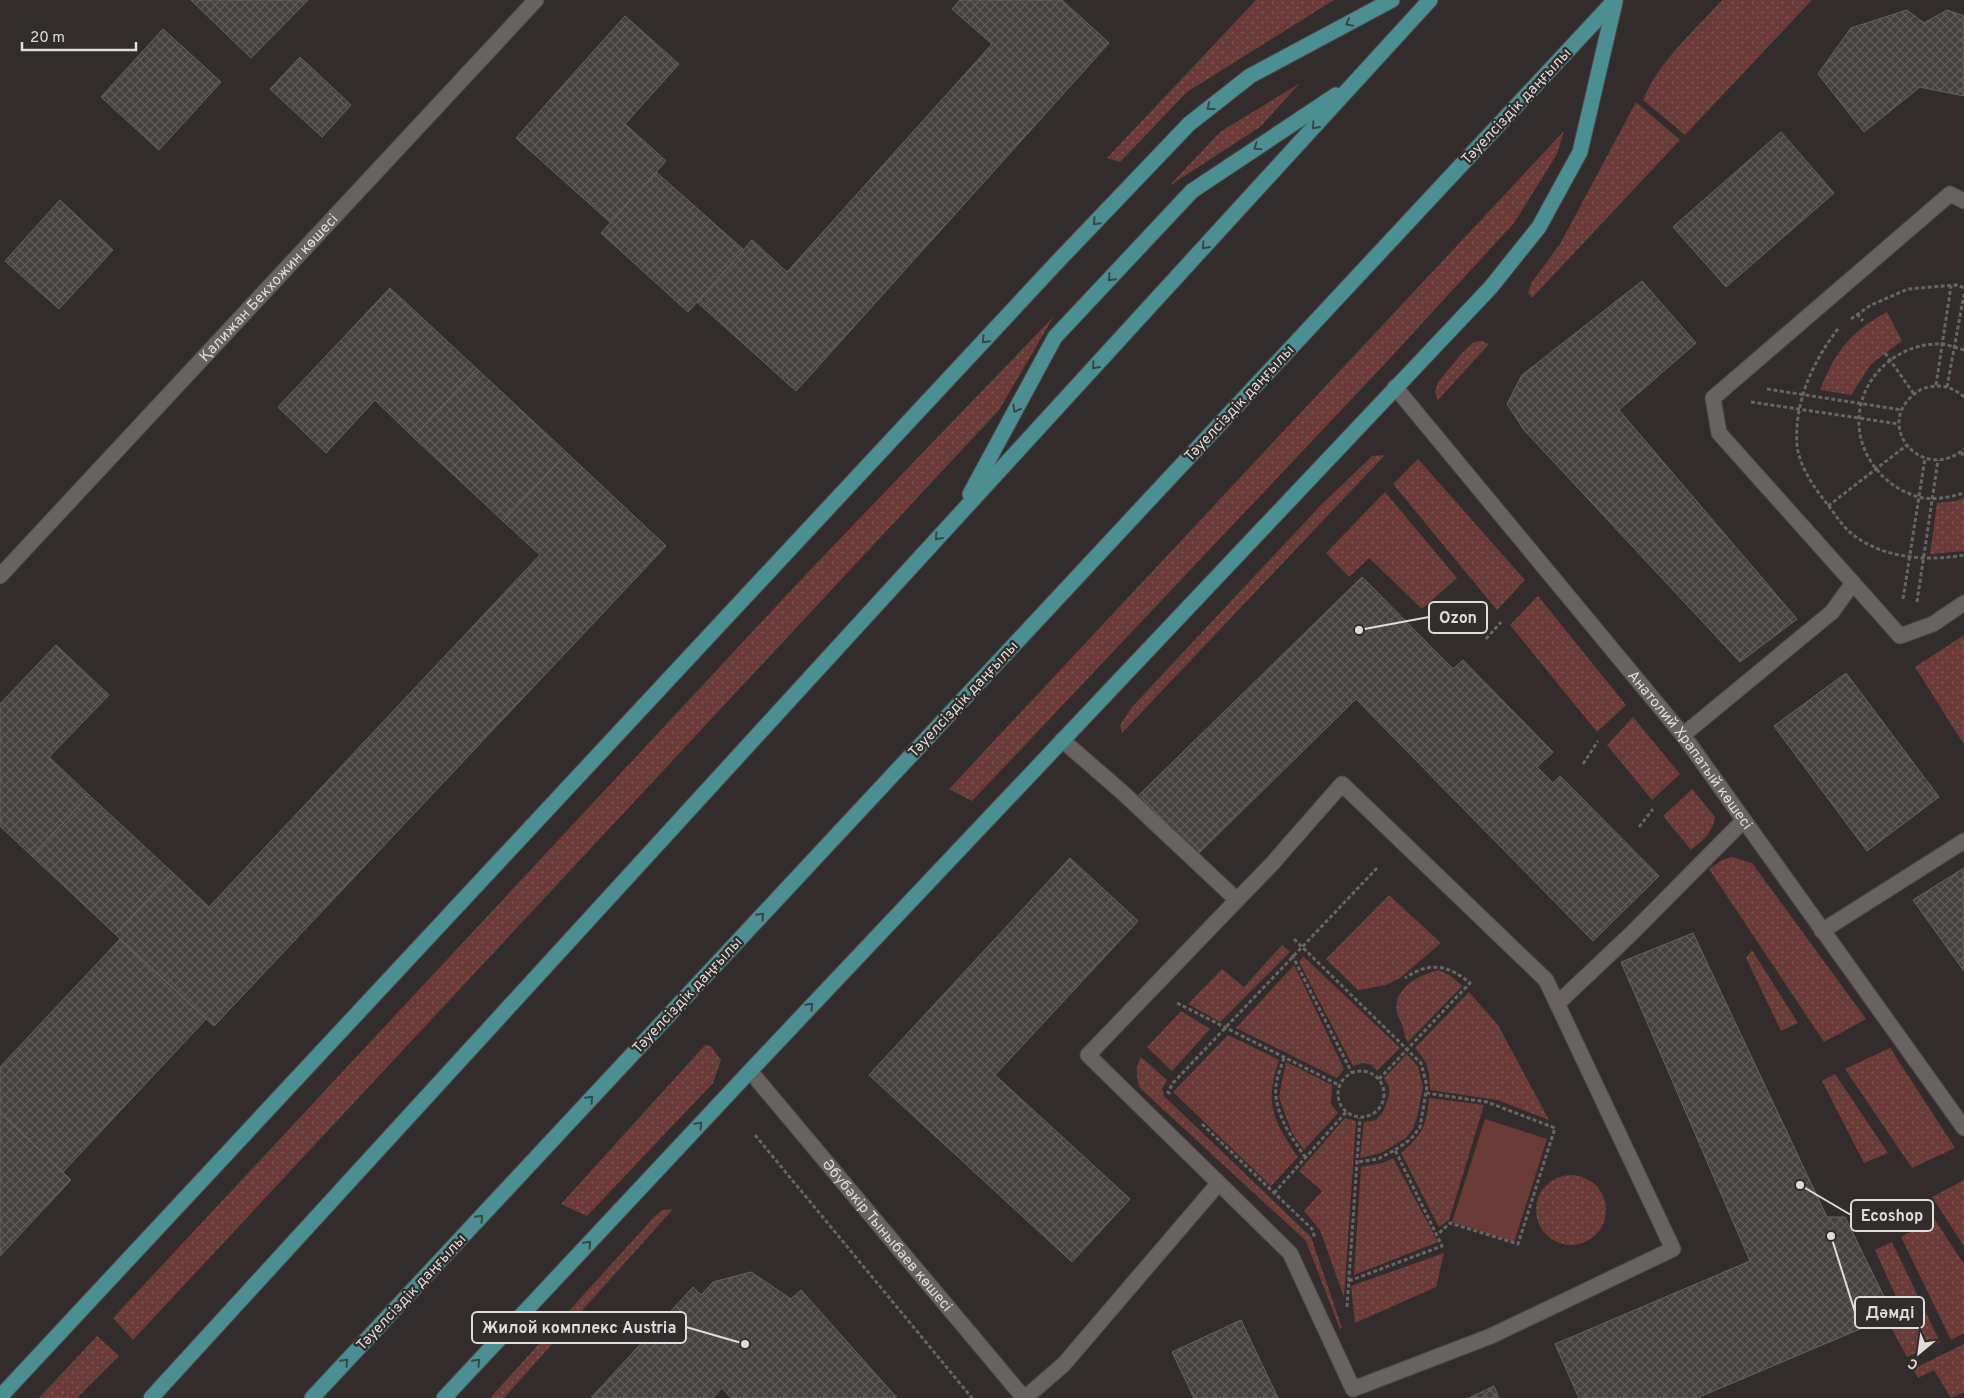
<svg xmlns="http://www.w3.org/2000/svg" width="1964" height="1398" font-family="Overpass,sans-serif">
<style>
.grass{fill:url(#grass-dots)}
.pitch{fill:#6a3b37}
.building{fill:url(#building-cross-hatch);stroke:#686362}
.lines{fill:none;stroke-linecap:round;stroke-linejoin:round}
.minor-casing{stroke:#4c4949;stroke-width:17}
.major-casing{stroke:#4c4949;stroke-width:17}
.path{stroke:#696564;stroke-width:3;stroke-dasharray:4 2.5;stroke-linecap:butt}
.minor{stroke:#686261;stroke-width:15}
.major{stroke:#4b8f93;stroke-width:15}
.oneway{stroke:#384646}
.labels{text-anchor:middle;stroke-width:4.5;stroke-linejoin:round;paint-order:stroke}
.street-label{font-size:15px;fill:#dfdcdc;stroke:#322d2c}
.leader{fill:none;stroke:#dfdcdc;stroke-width:2}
.callout-dot{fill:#dfdcdc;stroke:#322d2c;stroke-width:2}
.callout{fill:#322d2c;stroke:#dfdcdc;stroke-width:2}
.callout-label{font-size:16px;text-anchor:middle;font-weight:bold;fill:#dfdcdc}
</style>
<defs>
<pattern id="grass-dots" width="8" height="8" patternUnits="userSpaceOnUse" patternTransform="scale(1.25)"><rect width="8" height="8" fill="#6a3b37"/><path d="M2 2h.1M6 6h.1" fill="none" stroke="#7f5753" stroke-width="1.8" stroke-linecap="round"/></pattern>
<pattern id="building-cross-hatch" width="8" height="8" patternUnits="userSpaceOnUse" patternTransform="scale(1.25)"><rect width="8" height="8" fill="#464140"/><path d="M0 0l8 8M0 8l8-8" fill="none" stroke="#605c5b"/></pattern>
</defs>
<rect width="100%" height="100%" fill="#322d2c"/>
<g class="grass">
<polygon points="1256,0 1334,0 1187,92 1120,162 1107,158"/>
<path d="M1722 0H1812L1685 135 1643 100C1659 61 1694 31 1722 0Z"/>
<polygon points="1300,83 1260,127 1169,186 1220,132"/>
<polygon points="1636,102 1680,140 1532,298 1528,293 1532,282 1560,244"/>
<polygon points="1564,131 1557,154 1514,223 1381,368 972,801 949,789"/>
<path d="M1887 312 1902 341 1871 364 1851 395 1820 390C1835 352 1850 332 1887 312Z"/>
<polygon points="1054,316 999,410 133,1340 113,1318 810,570"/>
<polygon points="1482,341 1489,344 1438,400 1435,392 1438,382 1463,352 1474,342"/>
<polygon points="1385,455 1122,733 1120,725 1132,707 1321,505 1372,456"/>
<polygon points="1418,459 1525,580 1497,610 1393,484"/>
<polygon points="1385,492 1457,578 1422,609 1369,558 1349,577 1326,553"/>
<polygon points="1964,498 1964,551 1930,554 1937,503 1956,501"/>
<polygon points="1538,596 1626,705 1597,732 1510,625"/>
<polygon points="1964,635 1964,742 1963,743 1915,667"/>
<polygon points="1633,717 1680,774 1652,800 1607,745"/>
<path d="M1692 789 1715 817C1713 833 1703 840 1691 850L1663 816Z"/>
<polygon points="1732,857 1752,863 1866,1019 1824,1042 1709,869 1722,860"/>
<polygon points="1389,895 1441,943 1400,978 1386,985 1358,990 1326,959"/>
<polygon points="1282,945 1290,952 1220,1022 1188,1004 1222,969 1244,987"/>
<polygon points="1752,950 1798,1023 1781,1031 1746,958"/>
<polygon points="1303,956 1400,1048 1377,1071 1372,1065 1363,1063 1353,1066 1299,962"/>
<polygon points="1294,965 1344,1069 1337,1078 1236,1028"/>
<path d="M1439 970 1451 976 1462 986 1408 1042C1404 1037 1405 1033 1403 1027 1402 1023 1398 1018 1397 1013 1392 988 1419 975 1439 970Z"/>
<path d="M1469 992 1498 1025 1549 1120 1498 1100 1430 1090C1429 1068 1429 1064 1415 1048Z"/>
<polygon points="1181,1011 1210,1029 1172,1071 1147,1047"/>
<path d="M1228 1035 1279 1060C1264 1105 1273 1120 1298 1157L1271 1186 1173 1092Z"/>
<polygon points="705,1045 711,1046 721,1060 713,1083 587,1216 561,1204"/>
<polygon points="1890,1048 1955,1148 1912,1168 1845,1069"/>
<polygon points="1407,1054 1418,1067 1423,1087 1417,1117 1413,1129 1406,1138 1381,1153 1360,1158 1364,1122 1376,1120 1383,1112 1389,1096 1389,1086 1384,1078"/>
<path d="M1141 1057 1167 1080 1162 1089 1164 1096 1311 1237 1342 1328 1340 1329 1306 1241 1140 1088C1136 1078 1135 1066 1141 1057Z"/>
<polygon points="1286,1062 1332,1085 1331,1104 1338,1113 1304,1150 1292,1133 1279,1097"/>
<polygon points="1835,1074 1888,1153 1864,1163 1822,1081"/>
<path d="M1429 1098 1484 1105 1449 1220 1439 1227 1401 1153C1422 1136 1427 1125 1429 1098Z"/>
<polygon points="1345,1118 1356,1121 1344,1297 1320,1230 1304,1211 1322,1191 1299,1171"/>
<polygon points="1393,1158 1438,1242 1354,1275 1361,1167 1383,1163"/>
<circle cx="1571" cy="1210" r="35"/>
<polygon points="1964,1180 1964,1246 1932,1197"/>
<polygon points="673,1209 504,1398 490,1398 654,1217 662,1210"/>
<polygon points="1933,1217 1964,1264 1964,1333 1951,1340 1901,1237"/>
<polygon points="1892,1242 1940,1342 1907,1357 1892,1329 1907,1321 1875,1250"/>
<polygon points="1444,1253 1436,1287 1355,1323 1351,1286"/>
<polygon points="97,1336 119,1356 77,1398 39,1398"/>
<polygon points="1964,1344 1964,1392 1951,1398 1934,1370 1918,1378 1913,1369"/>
</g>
<polygon class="pitch" points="1485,1119 1547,1139 1514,1242 1452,1222"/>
<g class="building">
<polygon points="191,0 308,0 251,58"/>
<polygon points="960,0 1062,0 1109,43 796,391 697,302 752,240 787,272 992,44 952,9"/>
<polygon points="1907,10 1924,23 1947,10 1964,16 1964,96 1920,87 1864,132 1818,74 1851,28"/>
<polygon points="625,16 679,64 625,124 666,161 611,223 516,138"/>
<polygon points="163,29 221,82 159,150 101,97"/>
<polygon points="300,57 351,105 322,137 270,89"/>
<polygon points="1781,132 1834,193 1726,287 1673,227"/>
<polygon points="656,172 744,250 688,312 601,233"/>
<polygon points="60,200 113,250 59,309 5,261"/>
<polygon points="1642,281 1696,343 1619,410 1797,619 1740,662 1524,430 1507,404 1522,375"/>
<polygon points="390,288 477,369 413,437 375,400 326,453 278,407"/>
<polygon points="477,369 567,453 503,521 413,437"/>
<polygon points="567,453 666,546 214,1026 115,934 173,873 209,907 540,555 503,521"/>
<polygon points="1362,577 1453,669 1463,660 1553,752 1537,767 1553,783 1560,776 1659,876 1593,941 1356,699 1198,854 1139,795"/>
<polygon points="56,645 109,695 49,757 89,795 32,856 0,826 0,704"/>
<polygon points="1846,673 1939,797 1867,851 1774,726"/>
<polygon points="89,795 173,873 115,934 32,856"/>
<polygon points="1070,858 1138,921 995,1075 1130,1199 1072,1262 869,1075"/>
<polygon points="1964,868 1964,971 1913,900"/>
<polygon points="1693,933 1827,1217 1845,1217 1893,1315 1697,1398 1579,1398 1555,1344 1750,1261 1621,962"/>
<polygon points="120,939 206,1019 63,1172 0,1113 0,1067"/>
<polygon points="0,1113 71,1180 0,1256"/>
<polygon points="751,1272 791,1299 801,1290 897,1398 731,1398 722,1388 713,1398 591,1398 693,1287 701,1295 713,1282"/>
<polygon points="1241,1320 1278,1398 1194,1398 1172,1352"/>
<polygon points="1494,1386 1499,1398 1469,1398"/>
</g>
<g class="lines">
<defs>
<g id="minor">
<path id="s1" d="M1395 387 1683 735 1964 1128"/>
<path id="s2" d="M0 576 536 0"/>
<polyline points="1853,583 1900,636 1933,624 1964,603"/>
<polyline points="1683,735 1832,612 1853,583 1719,433 1713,398 1950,194 1964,201"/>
<polyline points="1062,740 1122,792 1237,900 1271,865 1342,784 1546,980 1673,1249 1491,1336 1353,1389 1290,1253 1088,1055 1237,900"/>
<polyline points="1822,931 1964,841"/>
<polyline points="1558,1003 1632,933 1743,821"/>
<path id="s3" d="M750 1071 1024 1398"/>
<polyline points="1025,1398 1064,1364 1218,1184"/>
</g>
<g id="major">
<polyline points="970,494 1055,337 1192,191 1336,95"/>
<polyline points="0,1397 1061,258 1189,124 1250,76 1392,0"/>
<polyline points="151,1398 1430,0"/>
<polyline points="312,1398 1615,0"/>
<polyline points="444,1398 750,1071 1491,287 1539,227 1580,152 1615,2"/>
</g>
</defs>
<use href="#minor" class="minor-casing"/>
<use href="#major" class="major-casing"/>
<g class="path">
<polyline points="1857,314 1863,321"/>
<polyline points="1851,319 1871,305 1908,289 1956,285 1964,288"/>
<path d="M1838 329C1813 361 1794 402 1797 445 1799 466 1815 489 1828 505 1835 514 1843 527 1852 534 1882 558 1927 562 1964 555"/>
<path d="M1964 350C1957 348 1949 345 1942 344 1900 342 1861 375 1859 418 1857 454 1884 488 1919 497 1934 501 1949 497 1964 493"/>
<polyline points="1885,353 1914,394"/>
<polyline points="1936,385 1951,286"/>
<polyline points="1947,387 1964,294"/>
<polyline points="1767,389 1902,410"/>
<path d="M1964 397C1954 388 1943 384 1929 387 1921 388 1915 393 1909 399 1878 432 1925 482 1964 449"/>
<polyline points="1751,402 1899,424"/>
<polyline points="1961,452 1964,457"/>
<polyline points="1828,506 1907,445"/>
<polyline points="1903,599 1925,458"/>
<polyline points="1917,602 1938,460"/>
<polyline points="1486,639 1501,622"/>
<polyline points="1583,764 1598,741"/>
<polyline points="1639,827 1653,809"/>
<polyline points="1294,939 1421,1063 1427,1086 1420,1127 1411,1139 1395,1150"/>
<polyline points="1292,955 1352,1073"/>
<polyline points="1177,1003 1339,1085"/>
<path d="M1284 1058C1280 1070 1274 1084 1276 1097 1279 1120 1293 1140 1306 1158"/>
<circle cx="1361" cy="1094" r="23"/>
<path d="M1379 1079 1470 983C1448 965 1430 961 1405 978"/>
<polyline points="1426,1093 1487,1102 1555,1128 1518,1244 1450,1223 1437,1235"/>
<polyline points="1170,1094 1168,1092 1173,1083 1378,867"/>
<polyline points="1202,1124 1312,1229 1315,1238"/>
<polyline points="755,1135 972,1398"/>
<polyline points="1274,1193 1346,1112"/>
<polyline points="1349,1281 1442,1246 1395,1150 1378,1159 1357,1162"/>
<polyline points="1347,1307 1360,1118"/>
</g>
<use href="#minor" class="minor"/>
<use href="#major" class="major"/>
</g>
<defs><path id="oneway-chevron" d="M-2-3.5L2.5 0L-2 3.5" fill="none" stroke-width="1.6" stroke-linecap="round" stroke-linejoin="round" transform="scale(1.25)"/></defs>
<g class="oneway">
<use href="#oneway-chevron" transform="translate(1349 23) rotate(152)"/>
<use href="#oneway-chevron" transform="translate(1210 107) rotate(142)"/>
<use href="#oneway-chevron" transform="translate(1315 126) rotate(132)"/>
<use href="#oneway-chevron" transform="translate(1257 147) rotate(146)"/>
<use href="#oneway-chevron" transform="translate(1096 222) rotate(134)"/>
<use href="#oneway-chevron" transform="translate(1205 246) rotate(132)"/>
<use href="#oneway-chevron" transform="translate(1111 278) rotate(133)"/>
<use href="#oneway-chevron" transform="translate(985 340) rotate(133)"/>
<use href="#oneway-chevron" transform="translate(1095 366) rotate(132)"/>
<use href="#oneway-chevron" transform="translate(1016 409) rotate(119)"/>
<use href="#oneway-chevron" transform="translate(938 537) rotate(132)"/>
<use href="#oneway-chevron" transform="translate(761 916) rotate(-47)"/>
<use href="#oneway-chevron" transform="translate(810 1006) rotate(-47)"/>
<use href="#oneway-chevron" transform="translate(590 1099) rotate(-47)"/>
<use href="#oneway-chevron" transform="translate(699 1125) rotate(-47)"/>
<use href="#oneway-chevron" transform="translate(480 1218) rotate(-47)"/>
<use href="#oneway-chevron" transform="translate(588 1244) rotate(-47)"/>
<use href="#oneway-chevron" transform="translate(345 1362) rotate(-47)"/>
<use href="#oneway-chevron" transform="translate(477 1362) rotate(-47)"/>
</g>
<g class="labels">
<g class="street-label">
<text transform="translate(1516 106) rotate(-47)" y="5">Тәуелсіздік даңғылы</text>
<text dy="5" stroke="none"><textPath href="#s2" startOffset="394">Қалижан Бекхожин көшесі</textPath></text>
<text transform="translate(1239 403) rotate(-47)" y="5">Тәуелсіздік даңғылы</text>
<text transform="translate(963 699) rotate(-47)" y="5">Тәуелсіздік даңғылы</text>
<text dy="5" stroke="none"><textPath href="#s1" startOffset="468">Анатолий Храпатый көшесі</textPath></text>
<text transform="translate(687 995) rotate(-47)" y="5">Тәуелсіздік даңғылы</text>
<text dy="5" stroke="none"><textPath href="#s3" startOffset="214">Әбубәкір Тыныбаев көшесі</textPath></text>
<text transform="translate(411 1292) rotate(-47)" y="5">Тәуелсіздік даңғылы</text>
</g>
</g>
<path class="leader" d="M1359 630L1429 617M1800 1185L1851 1215M1831 1236L1855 1312M745 1344L686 1327"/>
<g class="callout-dot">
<circle cx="1359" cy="630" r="5"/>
<circle cx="1800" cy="1185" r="5"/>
<circle cx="1831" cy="1236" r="5"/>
<circle cx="745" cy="1344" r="5"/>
</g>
<g class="callout">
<rect x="1429" y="602" width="58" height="31" rx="5"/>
<rect x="1851" y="1200" width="82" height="31" rx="5"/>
<rect x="1855" y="1297" width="69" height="31" rx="5"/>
<rect x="472" y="1312" width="214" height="31" rx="5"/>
</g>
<g class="callout-label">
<text x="1458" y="623">Ozon</text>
<text x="1892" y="1221">Ecoshop</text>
<text x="1890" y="1318">Дәмді</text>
<text x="579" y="1333">Жилой комплекс Austria</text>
</g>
<g transform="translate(1919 1353) rotate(209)" stroke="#322d2c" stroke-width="4" paint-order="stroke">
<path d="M0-4L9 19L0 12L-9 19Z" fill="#dfdcdc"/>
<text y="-8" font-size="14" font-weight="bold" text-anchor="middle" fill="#dfdcdc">С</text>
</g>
<path d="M22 42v8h114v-8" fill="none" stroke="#dfdcdc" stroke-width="2.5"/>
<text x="30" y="42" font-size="15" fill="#dfdcdc" stroke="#322d2c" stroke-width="4" paint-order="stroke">20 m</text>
</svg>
